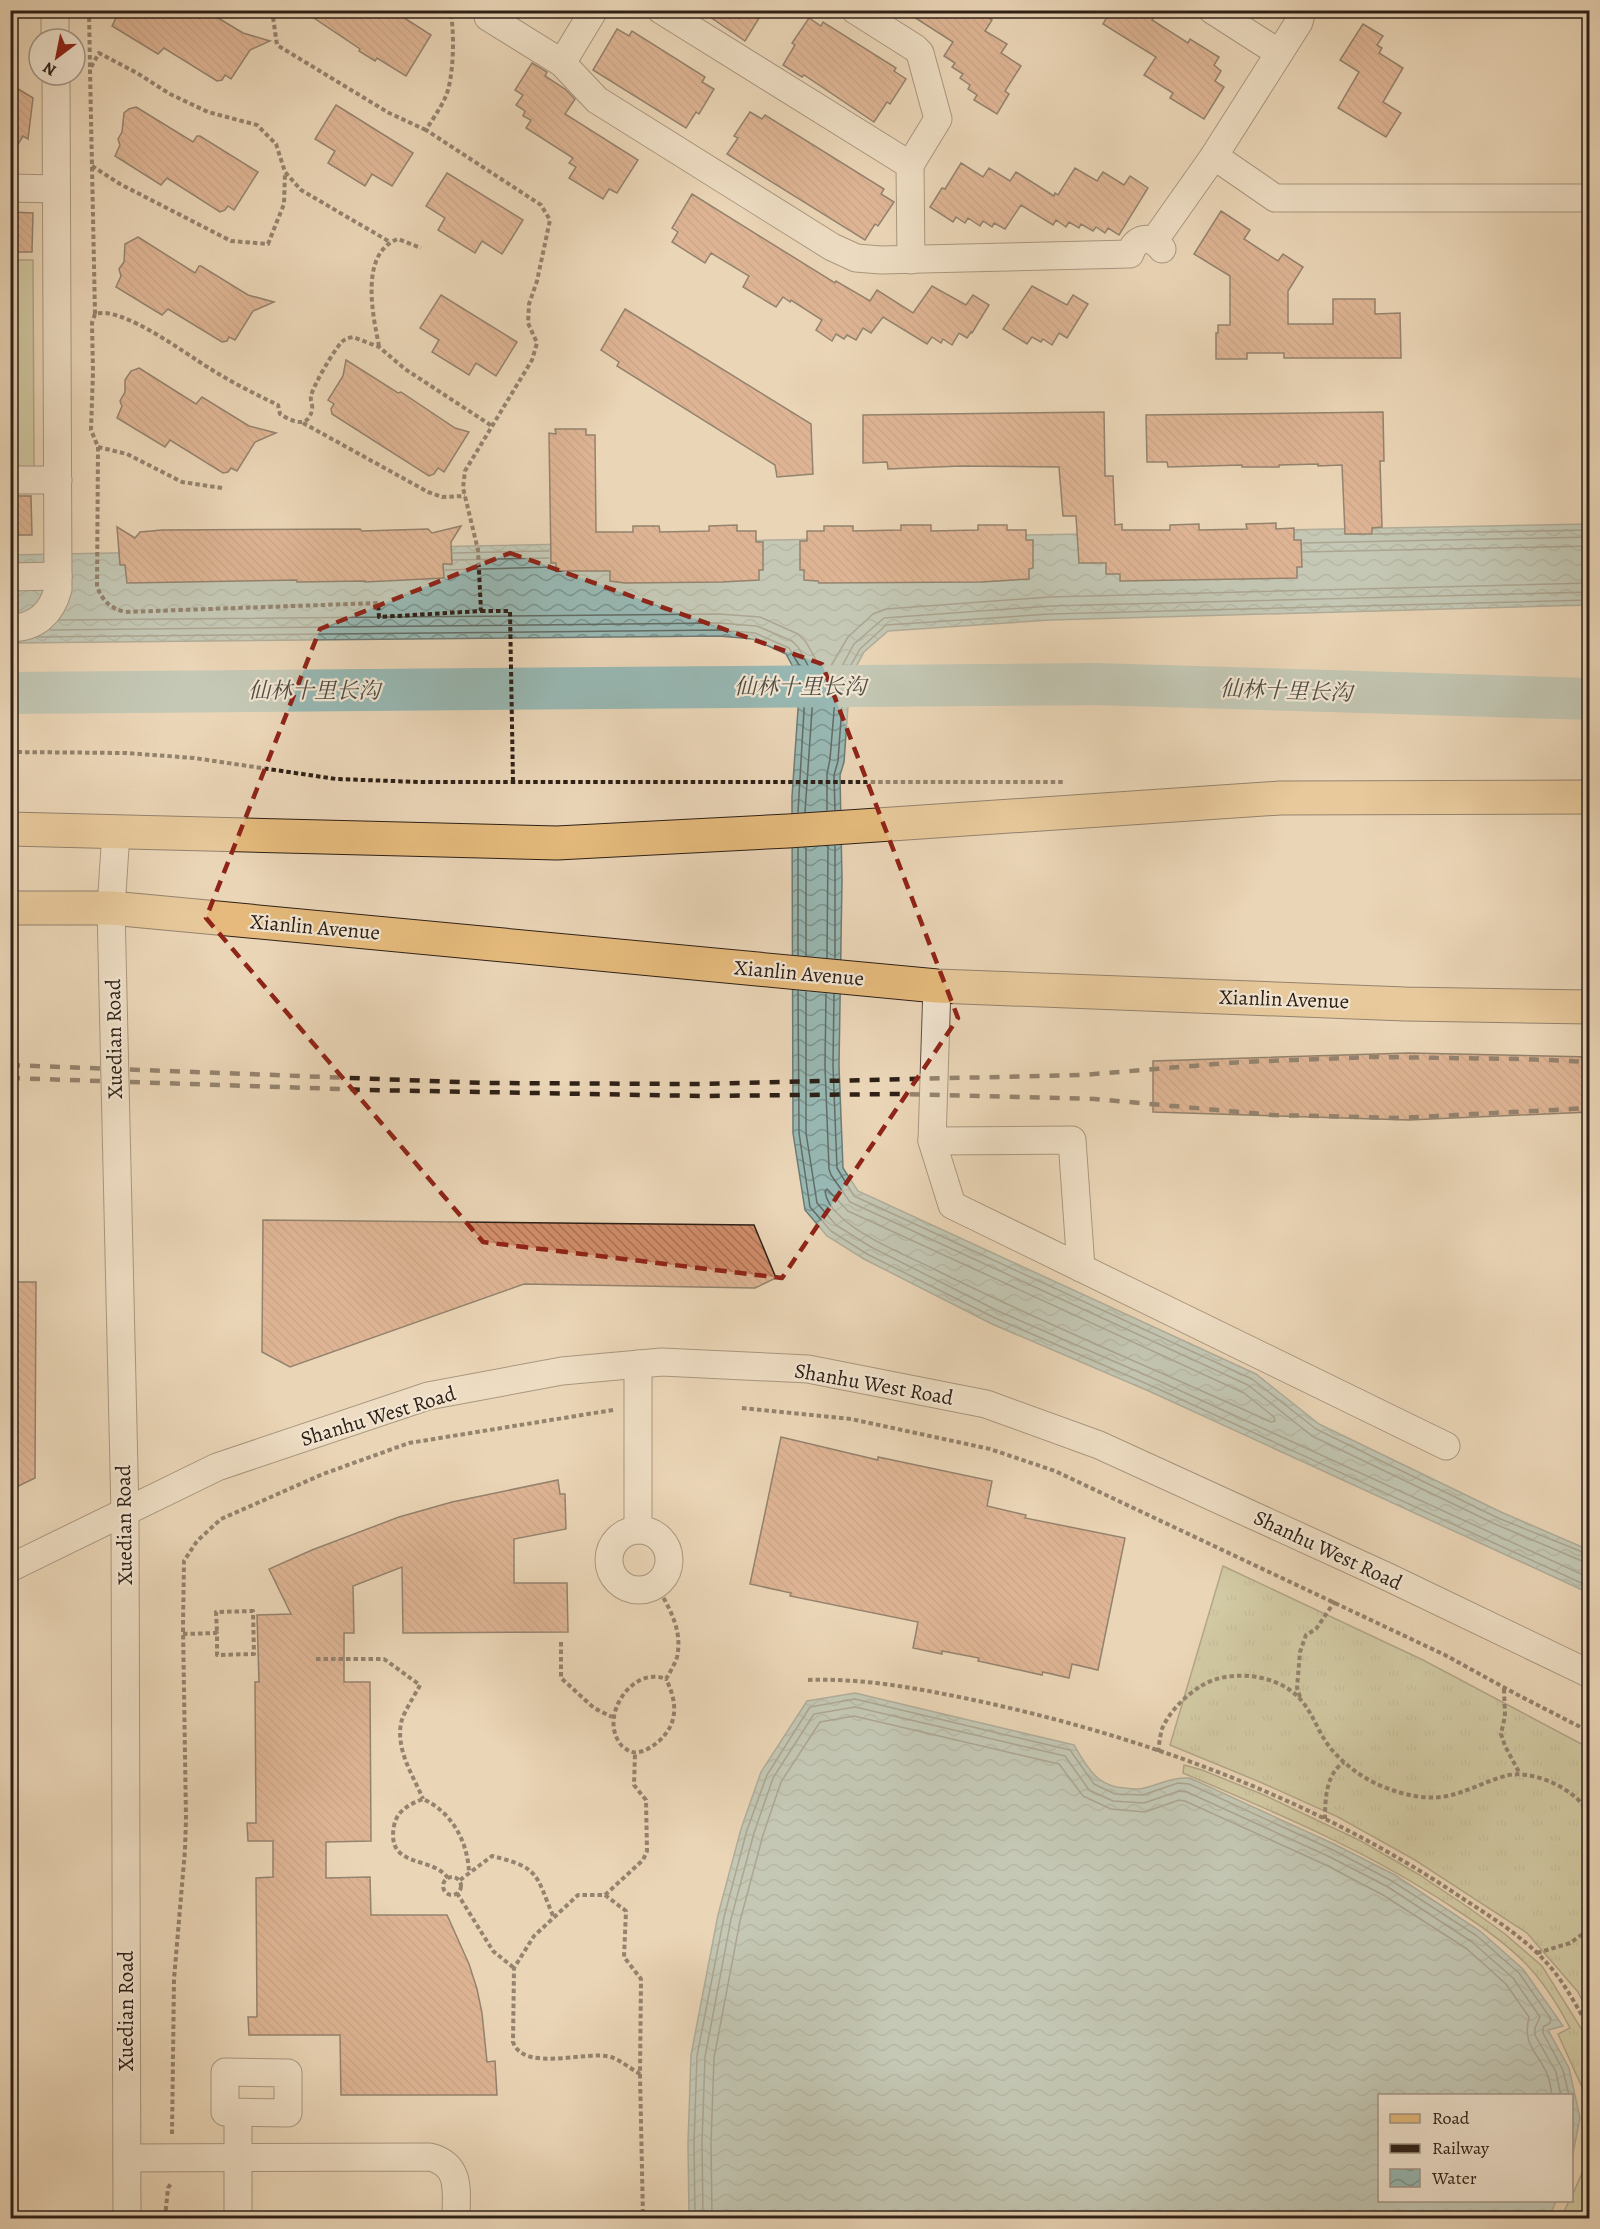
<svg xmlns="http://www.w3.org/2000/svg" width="1600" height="2229" font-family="Alegreya,'Noto Serif SC',serif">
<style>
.grass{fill:url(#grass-tufts);stroke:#726e52;stroke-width:1.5}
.pitch{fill:#b6bd8e;stroke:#726e52;stroke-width:1.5}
.water{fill:url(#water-waves);stroke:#6e7b75;stroke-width:1.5}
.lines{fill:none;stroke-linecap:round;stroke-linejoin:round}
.shore{stroke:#636c65;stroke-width:1.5}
.river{stroke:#98b8b3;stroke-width:42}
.building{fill:url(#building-back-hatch);stroke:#2e2017;stroke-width:1.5}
.minor-casing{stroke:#5d4d3f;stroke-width:29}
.major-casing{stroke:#2e2017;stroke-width:35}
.path{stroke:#2e2017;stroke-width:4;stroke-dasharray:4.5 3;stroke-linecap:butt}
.minor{stroke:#f1e4d0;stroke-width:27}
.major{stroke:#e5ba7c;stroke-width:33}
.rail{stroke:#2e2017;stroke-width:4.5;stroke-dasharray:10 10;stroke-linecap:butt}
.marked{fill:none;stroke:#8f2418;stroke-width:4.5;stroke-dasharray:12 8;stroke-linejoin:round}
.labels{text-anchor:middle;stroke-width:4.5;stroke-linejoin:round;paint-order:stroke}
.street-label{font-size:21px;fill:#2e2017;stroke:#f1e4d0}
.water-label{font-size:22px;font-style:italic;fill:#4e4e46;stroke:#f1e4d0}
</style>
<defs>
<pattern id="grass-tufts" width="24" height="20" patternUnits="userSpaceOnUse" patternTransform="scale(1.5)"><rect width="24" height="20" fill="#b6bd8e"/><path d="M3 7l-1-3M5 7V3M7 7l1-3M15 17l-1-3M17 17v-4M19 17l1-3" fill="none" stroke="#9da27a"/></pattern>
<pattern id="water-waves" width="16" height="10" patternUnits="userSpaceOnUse" patternTransform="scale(1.5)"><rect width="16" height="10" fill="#98b8b3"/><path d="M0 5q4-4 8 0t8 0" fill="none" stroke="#7c9591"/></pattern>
<pattern id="building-back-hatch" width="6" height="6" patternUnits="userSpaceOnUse" patternTransform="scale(1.5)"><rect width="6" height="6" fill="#d18d6a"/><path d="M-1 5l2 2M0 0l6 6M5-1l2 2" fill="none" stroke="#aa7356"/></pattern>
</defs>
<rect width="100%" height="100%" fill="#ead5b7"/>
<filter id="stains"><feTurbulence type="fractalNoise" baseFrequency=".00333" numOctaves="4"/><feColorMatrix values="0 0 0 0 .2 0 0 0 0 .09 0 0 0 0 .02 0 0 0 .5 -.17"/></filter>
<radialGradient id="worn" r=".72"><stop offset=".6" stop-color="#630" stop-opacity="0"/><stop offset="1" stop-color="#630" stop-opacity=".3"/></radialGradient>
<g class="grass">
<polygon points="1223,1566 1423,1660 1589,1748 1589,2013 1578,1992 1527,1933 1415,1860 1338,1817 1260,1782 1170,1745"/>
<path d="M1184 1765 1202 1770 1264 1795 1361 1841 1418 1874 1469 1908 1505 1934 1542 1966 1589 2041V2218H1561L1569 2201 1572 2200V2196L1585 2166 1588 2132 1586 2096 1558 2034 1570 2028C1558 2005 1545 1984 1527 1965 1506 1943 1480 1925 1455 1909 1370 1852 1277 1813 1183 1773Z"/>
</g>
<polygon class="pitch" points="10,260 33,260 34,468 11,468"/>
<g class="water">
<polygon points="1589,524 1589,605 1051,620 888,631 864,652 850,678 844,762 840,775 842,880 839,1066 843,1168 858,1191 1256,1374 1319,1424 1501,1512 1589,1550 1589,1593 1151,1392 992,1324 864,1259 827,1236 805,1210 793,1133 792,797 800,680 786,654 753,639 719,636 11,643 10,555"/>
<path d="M855 1693 1074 1745C1087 1767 1097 1787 1125 1788 1132 1789 1139 1790 1144 1788 1161 1784 1173 1777 1190 1778L1336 1845 1395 1875 1480 1931 1523 1969 1563 2026 1548 2030 1569 2068 1580 2118 1572 2158V2096H1380V2200L1556 2201 1549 2218H689L688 2143 691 2055 718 1915 741 1829 761 1772 807 1701Z"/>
</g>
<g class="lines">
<g class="shore">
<polyline points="1374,534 1590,530"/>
<polyline points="1303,543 1590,537"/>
<polyline points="1303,552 1590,546"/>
<polyline points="453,553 549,551"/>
<polyline points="453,560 549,558"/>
<polyline points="445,570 554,567"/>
<polyline points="59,620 719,614 760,617 798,634 806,642 825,676 848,637 873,614 886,609 1050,597 1590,583"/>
<polyline points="50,630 719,623 757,626 792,641 798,647 812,673 814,681 805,812"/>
<polyline points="38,637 719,630 755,633 789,648 806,677 798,812"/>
<polyline points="827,810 827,774 830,759 837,675 854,644 884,618 1050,606 1590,592"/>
<polyline points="835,810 834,775 838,761 844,677 860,649 886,625 1050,614 1590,600"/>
<polyline points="798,848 798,955"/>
<polyline points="806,848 806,956"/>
<polyline points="827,958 828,846"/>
<polyline points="835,958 835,846"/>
<polyline points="798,991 799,1133 810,1207 831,1231 867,1254 995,1318 1154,1387 1590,1587"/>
<polyline points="806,992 806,1133 817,1203 836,1225 871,1247 998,1311 1157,1380 1590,1578"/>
<polyline points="826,994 825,1066 829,1169 831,1175 850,1202 1248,1385 1312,1436 1495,1524 1582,1561 1590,1563"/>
<polyline points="834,994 833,1066 837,1168 854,1196 1252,1379 1316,1429 1498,1518 1590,1555"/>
<path d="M827 1189 848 1211 1244 1393 1274 1417 1275 1421 1271 1422C1160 1371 1046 1325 936 1270 910 1257 861 1237 841 1217 833 1210 826 1202 825 1191Z"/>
<polyline points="695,2218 694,2143 697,2056 724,1917 747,1830 767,1775 810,1707 855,1699 1070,1750 1094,1784 1115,1794 1143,1795 1178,1783 1189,1784 1333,1850 1392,1881 1477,1936 1519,1973 1551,2019 1550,2023 1543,2027 1543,2033 1563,2070 1569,2096"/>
<polyline points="703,2218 702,2143 705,2057 731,1919 754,1833 773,1778 814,1714 855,1707 1065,1756 1089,1790 1113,1801 1144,1803 1179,1791 1187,1792 1330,1857 1388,1887 1472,1942 1513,1978 1540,2017 1535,2028 1535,2035 1556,2072 1561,2096"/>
<path d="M712 2218 711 2143 714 2058 740 1921 763 1835 781 1782 820 1722 854 1716 1059 1764 1083 1796 1111 1809 1145 1812 1179 1800 1185 1801 1326 1865 1383 1895 1467 1949 1506 1984 1529 2017C1522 2047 1538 2051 1548 2076 1550 2082 1551 2089 1552 2096"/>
</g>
<polyline class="river" points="10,693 1095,684 1590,699"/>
</g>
<g class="building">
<polygon points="120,10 205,10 243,33 270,41 250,50 231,79 225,75 222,80 217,81 164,48 158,54 112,26"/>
<polygon points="302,10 392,10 431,35 406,76 377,58 375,61 359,51 360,49"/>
<polygon points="700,10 764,10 745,41"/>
<polygon points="903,10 976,10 992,20 985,31 1007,44 1001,53 1021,66 1005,91 1009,94 997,114 974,100 977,95 968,89 970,85 960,78 963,74 952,67 955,63 944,56 953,42"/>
<polygon points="1111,10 1158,10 1152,20 1188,43 1190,39 1219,57 1214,65 1221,71 1215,81 1224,87 1204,119 1170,98 1173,93 1144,75 1156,57 1103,24"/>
<polygon points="809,18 821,26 823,22 896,68 894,71 906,79 890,104 887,102 874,122 804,75 802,77 783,65 795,45 792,43"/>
<polygon points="1363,24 1383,36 1377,45 1382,48 1379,53 1403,68 1383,102 1401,113 1386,137 1338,108 1359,72 1340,60"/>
<polygon points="617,29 629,36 632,31 705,77 702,82 714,89 699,114 696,112 686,128 593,70"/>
<polygon points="532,63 547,72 545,76 565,89 575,99 565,114 638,160 617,193 609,189 603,199 569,178 576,167 569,163 573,158 526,128 531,120 523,116 525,111 516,105 523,95 515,90"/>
<polygon points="10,84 33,98 28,139 23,136 10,157"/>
<polygon points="336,105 413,153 392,186 372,174 365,186 328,163 335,151 315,139"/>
<polygon points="136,107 193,142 197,136 200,136 258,172 234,210 228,206 225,210 220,212 167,178 161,185 115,156 120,145 118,139 122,132 124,113 129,109"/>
<polygon points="750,112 762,119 765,115 884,189 881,194 894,202 878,226 875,224 865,240 727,154 738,138 734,136"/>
<polygon points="961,163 983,177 989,168 1010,181 1016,172 1054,196 1055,193 1058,195 1075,168 1097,181 1103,172 1124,185 1130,176 1148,188 1119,235 1108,228 1105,233 1096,227 1093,231 1081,224 1079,228 1069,222 1066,227 1056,220 1053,225 1021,205 1005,229 994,223 992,227 983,221 980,226 968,218 965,223 956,217 953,222 930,207 942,188 945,189"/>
<polygon points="447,173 523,220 502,254 482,241 475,253 438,230 445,218 426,206"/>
<polygon points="692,194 835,283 836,281 870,301 877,290 913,313 932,286 966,305 973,295 989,305 972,333 971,332 967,338 959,333 952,345 943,339 941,343 932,337 927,344 883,317 871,333 863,328 856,340 847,335 844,339 836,334 832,341 816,330 822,320 791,300 790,302 783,297 776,307 743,287 749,276 711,253 705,263 672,242 678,232 672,228"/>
<polygon points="1221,211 1250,230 1244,239 1278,261 1283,254 1303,267 1288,291 1288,324 1333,324 1333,299 1375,299 1375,314 1400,313 1401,358 1284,358 1284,353 1247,353 1247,359 1216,359 1216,333 1218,333 1218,325 1230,325 1230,276 1194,254"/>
<polygon points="10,212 33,213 32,252 10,252"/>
<polygon points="138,237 195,273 199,266 201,266 248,295 274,302 253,311 235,340 229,337 227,341 222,342 168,309 162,315 116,287 121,276 119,269 124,262 125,244"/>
<polygon points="1032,286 1067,305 1073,295 1088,304 1067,338 1059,333 1052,345 1043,339 1041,342 1032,337 1027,344 1003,329"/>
<polygon points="441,295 517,342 496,376 476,363 469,375 432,352 439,340 420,328"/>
<polygon points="625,309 811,424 813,474 777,477 775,465 617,366 619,362 601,350"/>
<polygon points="346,360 398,393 401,392 455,428 469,432 444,472 438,468 434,474 429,476 332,414 331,409 334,404 328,400 343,376"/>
<polygon points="139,368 196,404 202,397 249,426 276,433 255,442 237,471 231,468 228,472 223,473 170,440 165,447 117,418 122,406 120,401 125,392 125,380 131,371"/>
<polygon points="1104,412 1105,476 1113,476 1115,525 1122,524 1122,530 1170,530 1170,525 1199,524 1199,530 1247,529 1246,524 1276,523 1276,529 1294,528 1294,540 1301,540 1302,567 1297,567 1297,578 1120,581 1120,574 1106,574 1106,563 1079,563 1076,516 1063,516 1059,467 961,466 888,469 887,462 863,463 863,415"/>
<polygon points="1383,412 1384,461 1380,461 1382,527 1372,528 1372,534 1345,534 1342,465 1318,466 1318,464 1279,465 1279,467 1242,467 1242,465 1168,467 1167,462 1147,462 1146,415"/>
<polygon points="555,429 586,429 586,435 595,435 596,532 633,532 633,526 659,526 660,532 709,531 709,526 737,525 737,531 756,531 756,542 763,542 763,570 759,570 759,580 722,582 625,583 610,581 610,571 556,571 556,563 551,563 549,433 556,434"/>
<polygon points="10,496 31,496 32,535 10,535"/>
<polygon points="901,525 931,525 931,531 978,530 978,525 1007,525 1007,530 1026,530 1026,540 1033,540 1033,568 1029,569 1029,579 981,582 819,583 818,581 804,580 804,570 800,570 800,541 807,541 807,531 824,531 824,526 853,526 853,531 901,530"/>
<polygon points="461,526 451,542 452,564 443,564 444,578 365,582 365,581 297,582 297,580 127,583 125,565 120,565 117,527 135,538 140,532 162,530 360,529 362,531 428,529 432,533"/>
<polygon points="1409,1053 1590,1057 1590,1112 1409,1120 1153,1112 1153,1061"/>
<polygon points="263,1220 754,1225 776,1278 755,1288 524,1284 290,1367 262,1352"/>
<polygon points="10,1282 36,1282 35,1478 10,1490"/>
<polygon points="781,1437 878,1460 878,1457 992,1481 987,1506 1026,1515 1025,1518 1125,1538 1098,1670 1072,1664 1069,1678 1043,1672 1042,1675 978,1661 979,1658 942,1651 942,1654 913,1648 918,1622 790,1596 791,1593 750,1584"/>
<polygon points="558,1480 560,1494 565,1494 566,1529 514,1539 514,1583 567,1583 568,1632 403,1633 402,1567 353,1586 354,1633 344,1633 344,1682 370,1682 371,1841 326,1842 326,1878 370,1877 371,1915 447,1915 469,1964 477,1989 482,2013 487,2062 495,2061 497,2095 341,2095 340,2035 249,2035 248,2017 257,2017 256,1878 273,1877 273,1841 248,1841 247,1823 256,1823 255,1682 259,1682 257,1615 291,1614 269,1569 312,1550 399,1517 452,1502"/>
</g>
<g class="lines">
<defs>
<g id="minor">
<polyline points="55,10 55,39"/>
<polyline points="661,10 910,165 911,260"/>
<polyline points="855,10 915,48 920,53 938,119 910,165"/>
<polyline points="1212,10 1279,53"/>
<path d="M488 17 562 63 597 100 832 247 856 258 881 260 1130 254C1135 237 1151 234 1162 249"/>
<polyline points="562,63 594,10"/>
<polyline points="1214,156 1299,22 1302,10"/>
<polyline points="10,188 56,189"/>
<polyline points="1154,241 1214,156 1275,198 1590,198"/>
<polyline points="10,480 58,480"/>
<polyline points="10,577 58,576"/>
<path d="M10 628C36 628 52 613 58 589L56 75"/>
<polyline points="116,832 111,908 125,1513 127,2218"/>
<polyline points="937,986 932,1141 952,1205 1446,1446"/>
<polyline points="932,1141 1072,1140 1081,1268"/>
<circle cx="639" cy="1560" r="30"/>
<polyline points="638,1530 638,1364"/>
<polyline points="10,1568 217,1467 428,1396 562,1371 662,1362 808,1369 986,1404 1099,1445 1388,1577 1590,1674"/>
<polygon points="225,2072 288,2073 288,2113 225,2112"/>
<path d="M127 2158 430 2157C462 2165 456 2192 456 2218"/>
<polyline points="238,2218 238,2113"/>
</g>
<g id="major">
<polyline points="10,829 557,843 788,831 1280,798 1590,797"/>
<polyline points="10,908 111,908 937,986 1405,1004 1590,1007"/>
</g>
</defs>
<use href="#minor" class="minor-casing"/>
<use href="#major" class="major-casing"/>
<g class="path">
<polyline points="89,10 90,67"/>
<polyline points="272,10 277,45 389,113 426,130"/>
<polyline points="92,166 120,184 231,241 268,244 284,204 285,173"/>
<polyline points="95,314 90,69 99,53 137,73 170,94 208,112 257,125 276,144 285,172 301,190 390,242"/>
<path d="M379 346C373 316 359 253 398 239L421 248"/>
<polyline points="303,423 428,492 442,497 465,496"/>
<path d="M98 447 97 587C103 601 110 608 125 612L378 603 379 617 481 611 478 550 463 488 465 471 532 360 537 343 528 323 529 304 537 281 550 220 541 205 426 130C432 120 440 109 445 98 454 80 455 30 450 10"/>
<path d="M222 488 182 482 127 454 98 447 91 430 93 372 92 323 95 314C121 305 186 354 209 368 231 382 255 394 278 405L280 414C291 421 309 430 312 409 313 405 310 400 311 396 313 386 334 350 341 343 344 339 348 338 353 337L379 347 405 369 492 426"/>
<polyline points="481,611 510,611 513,782"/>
<polyline points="10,752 126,753 194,758 336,779 420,782 1064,782"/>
<polyline points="742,1408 851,1419 990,1449 1055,1471 1445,1655 1516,1694 1590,1732"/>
<path d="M656 1585C669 1607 683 1630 677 1657 675 1664 670 1672 666 1679 632 1665 597 1718 622 1746 627 1750 632 1754 639 1752 646 1751 653 1746 659 1741 679 1723 677 1701 666 1679"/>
<polyline points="183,1634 217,1633 217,1655 254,1654 253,1611 216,1612 217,1633"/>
<polyline points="561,1642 561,1678 594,1708 612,1717"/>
<path d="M316 1659H384L420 1685C414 1697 404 1711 401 1723 396 1751 413 1775 423 1799"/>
<path d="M808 1680C863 1678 915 1688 969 1699 1141 1735 1316 1799 1462 1898 1491 1917 1522 1936 1545 1961 1564 1981 1576 2006 1590 2029"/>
<polyline points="1504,1689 1505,1716 1501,1734 1505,1746 1520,1774"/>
<polyline points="1300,1697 1297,1688 1300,1652 1306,1635 1316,1629 1335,1601"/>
<path d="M1158 1752C1159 1745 1160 1736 1162 1729 1169 1712 1185 1696 1201 1686 1230 1668 1279 1674 1301 1700 1314 1715 1319 1735 1332 1750 1349 1769 1368 1782 1392 1790 1407 1795 1424 1799 1441 1797 1464 1794 1483 1782 1505 1776 1532 1768 1579 1790 1590 1816"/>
<path d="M1325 1819C1325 1799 1326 1774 1344 1762"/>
<circle cx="452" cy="1886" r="9"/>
<path d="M448 1878C431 1855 386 1869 394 1826 397 1810 410 1804 423 1799 452 1812 468 1842 469 1873"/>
<path d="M460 1880 492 1856C541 1868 535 1874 554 1918"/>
<polyline points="457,1893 493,1951 514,1968"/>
<path d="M605 1895 626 1911 624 1957 641 1979 640 2074C631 2069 620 2060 611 2057 586 2050 524 2073 513 2042L514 1968 534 1936 578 1895H605L643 1860 647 1851 646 1800 634 1785 635 1753"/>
<polyline points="1537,1953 1570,1943 1590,1929"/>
<polyline points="640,2074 643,2218"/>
<polyline points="172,2134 174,1979 185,1850 186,1819 183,1626 184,1561 197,1541 221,1519 323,1474 409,1443 613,1410"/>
<polyline points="165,2218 168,2188 172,2182"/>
</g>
<use href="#minor" class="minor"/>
<use href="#major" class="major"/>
<g class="rail">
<polyline points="10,1065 484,1083 695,1084 1082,1075 1241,1062 1372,1057 1525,1059 1590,1062"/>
<polyline points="10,1078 369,1090 701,1096 898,1094 1095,1099 1273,1115 1399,1118 1590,1108"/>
</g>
</g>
<path d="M0 0H1600V2229H0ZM510 553 822 664 958 1018 782 1278 483 1242 206 918 320 629Z" fill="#ead5b7" fill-opacity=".55" fill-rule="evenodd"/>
<path class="marked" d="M510 553 822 664 958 1018 782 1278 483 1242 206 918 320 629Z"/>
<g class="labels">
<g class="street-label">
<text transform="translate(315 927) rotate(5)" y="7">Xianlin Avenue</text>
<text transform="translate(799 973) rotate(5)" y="7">Xianlin Avenue</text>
<text transform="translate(1284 999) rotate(2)" y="7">Xianlin Avenue</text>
<text transform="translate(114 1039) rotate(-91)" y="7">Xuedian Road</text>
<text transform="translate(874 1384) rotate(10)" y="7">Shanhu West Road</text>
<text transform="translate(378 1416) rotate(-17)" y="7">Shanhu West Road</text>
<text transform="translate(124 1525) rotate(-91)" y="7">Xuedian Road</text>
<text transform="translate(1328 1550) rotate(25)" y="7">Shanhu West Road</text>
<text transform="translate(126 2011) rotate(-90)" y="7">Xuedian Road</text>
</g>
<g class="water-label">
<text x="800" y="694">仙林十里长沟</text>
<text x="314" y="698">仙林十里长沟</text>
<text transform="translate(1286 690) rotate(2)" y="8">仙林十里长沟</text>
</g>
</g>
<rect width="1600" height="2229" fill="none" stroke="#ead5b7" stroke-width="36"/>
<rect x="12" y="12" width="1576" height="2205" fill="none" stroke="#2e2017" stroke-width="3"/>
<rect x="18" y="18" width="1564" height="2193" fill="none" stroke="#2e2017" stroke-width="1.5"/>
<rect x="1378" y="2094" width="195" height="108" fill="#f1e4d0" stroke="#a39686" stroke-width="1.5"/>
<rect x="1390" y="2114" width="30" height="9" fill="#e5ba7c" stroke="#a39686" stroke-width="1.5"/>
<text x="1432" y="2124" font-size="18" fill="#2e2017">Road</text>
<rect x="1390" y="2144" width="30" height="9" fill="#2e2017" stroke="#a39686" stroke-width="1.5"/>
<text x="1432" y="2154" font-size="18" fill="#2e2017">Railway</text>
<rect x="1390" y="2169" width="30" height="18" fill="url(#water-waves)" stroke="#a39686" stroke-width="1.5"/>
<text x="1432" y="2184" font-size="18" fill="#2e2017">Water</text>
<g transform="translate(57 57) rotate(212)"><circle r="28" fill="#f1e4d0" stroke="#a39686" stroke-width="1.5"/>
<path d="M0-4.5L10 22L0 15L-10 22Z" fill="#8f2418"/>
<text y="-9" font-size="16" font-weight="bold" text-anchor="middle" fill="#2e2017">N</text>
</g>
<rect width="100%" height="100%" filter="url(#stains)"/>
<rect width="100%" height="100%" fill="url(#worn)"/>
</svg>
